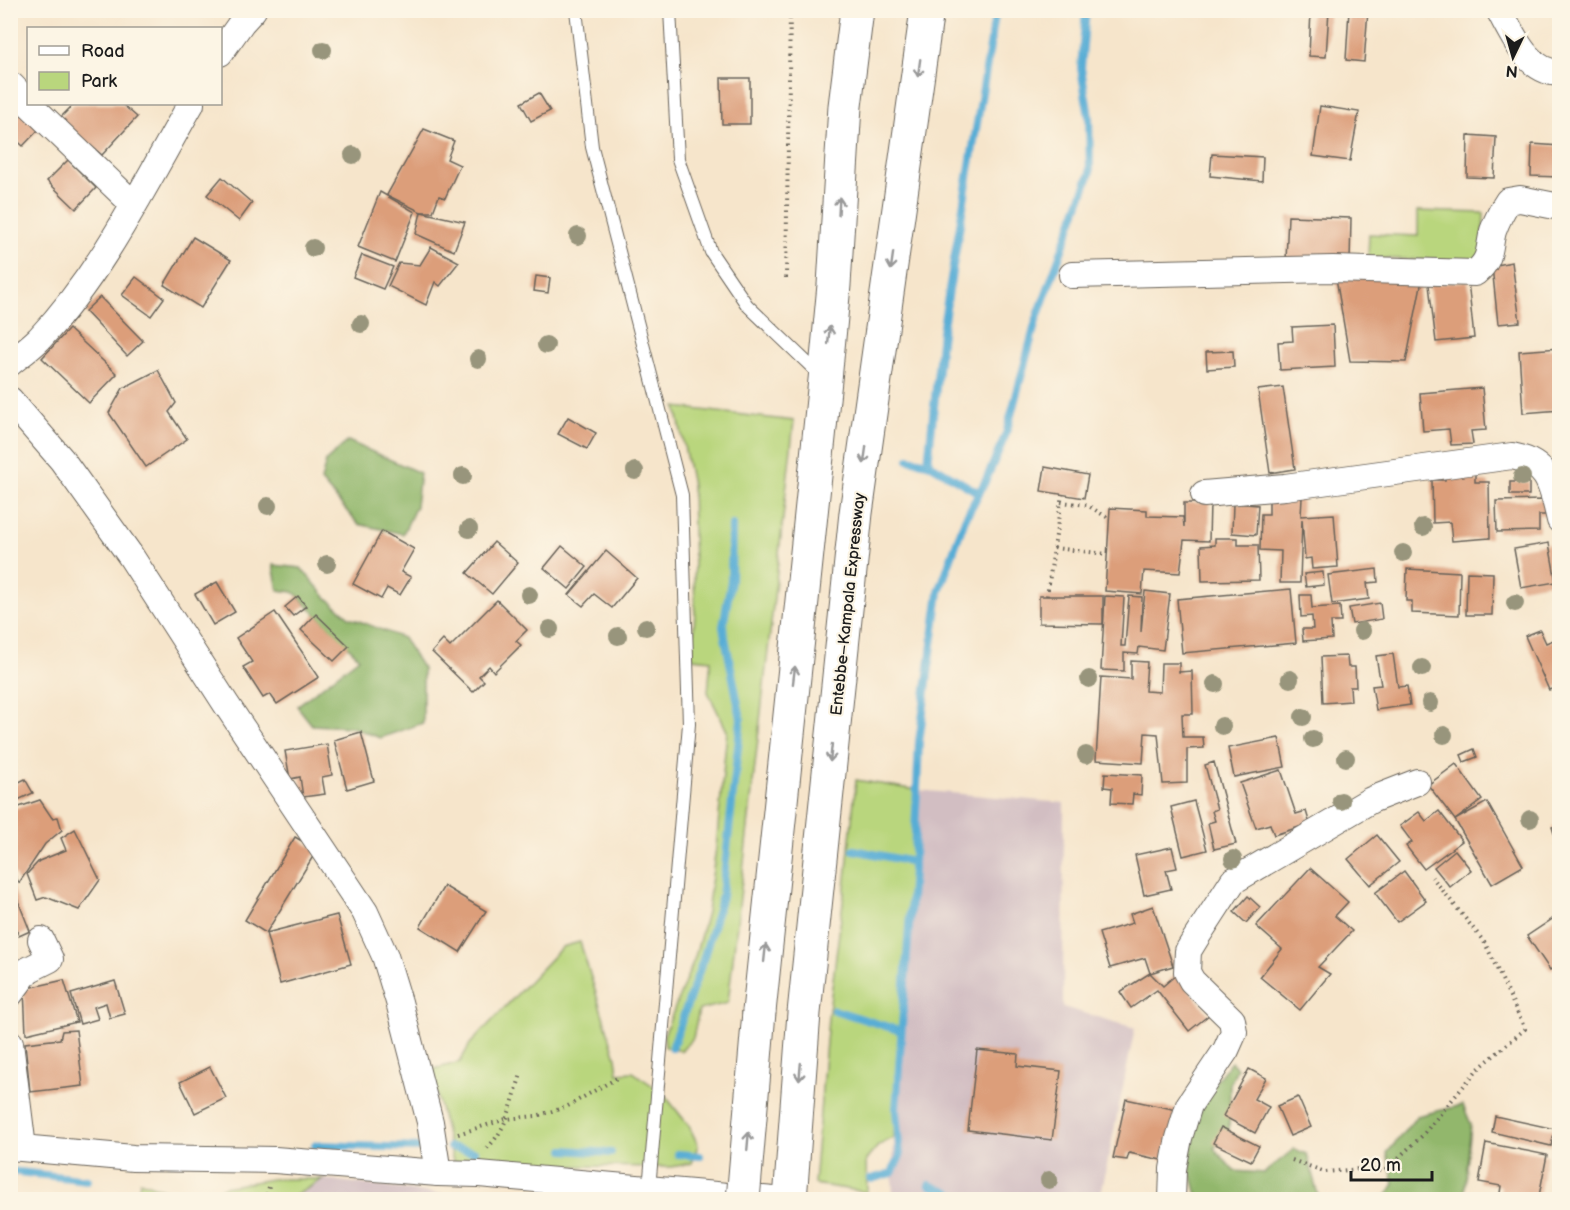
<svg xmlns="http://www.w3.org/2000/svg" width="1570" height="1210" font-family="'Balsamiq Sans',sans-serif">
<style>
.industrial{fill:#d2bec2}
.green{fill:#b9d67d;stroke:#6a794c;stroke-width:1.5}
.forest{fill:#92b76c;stroke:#576a44;stroke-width:1.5}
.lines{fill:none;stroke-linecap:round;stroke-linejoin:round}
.stream{stroke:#59add5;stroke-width:8}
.building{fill:#dc9e7a}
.lane-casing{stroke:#686259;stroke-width:14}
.street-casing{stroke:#686259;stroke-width:28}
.highway-casing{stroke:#686259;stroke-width:35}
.path{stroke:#686259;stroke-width:4;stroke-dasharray:1.5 4.5;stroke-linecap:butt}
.lane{stroke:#fff;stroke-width:12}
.street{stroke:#fff;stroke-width:26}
.highway{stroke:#fff;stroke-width:33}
.highway-bridge-casing{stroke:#686259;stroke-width:35;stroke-linecap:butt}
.highway-bridge{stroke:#fff;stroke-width:33}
.tree{fill:#98957b}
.oneway{stroke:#999}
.labels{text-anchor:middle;stroke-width:4.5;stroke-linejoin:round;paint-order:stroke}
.street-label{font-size:16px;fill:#1c1c1c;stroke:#fcf5e5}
</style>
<rect width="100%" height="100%" fill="#fcf5e5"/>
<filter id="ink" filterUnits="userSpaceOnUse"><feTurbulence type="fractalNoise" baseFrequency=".0167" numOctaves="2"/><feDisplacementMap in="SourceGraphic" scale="12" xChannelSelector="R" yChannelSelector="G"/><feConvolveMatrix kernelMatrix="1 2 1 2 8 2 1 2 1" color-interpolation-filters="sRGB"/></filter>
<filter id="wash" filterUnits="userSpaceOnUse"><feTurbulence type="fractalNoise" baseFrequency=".008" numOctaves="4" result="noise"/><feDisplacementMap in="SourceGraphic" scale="24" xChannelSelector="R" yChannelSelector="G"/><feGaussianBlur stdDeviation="1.35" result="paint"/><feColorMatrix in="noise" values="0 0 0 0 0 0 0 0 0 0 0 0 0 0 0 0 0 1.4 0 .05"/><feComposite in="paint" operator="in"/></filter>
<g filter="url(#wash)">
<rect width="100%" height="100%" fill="#f6e5cb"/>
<g class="industrial">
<polygon points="917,790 1064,803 1063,1007 1135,1028 1100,1199 893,1200 892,1173"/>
<polygon points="323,1179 480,1199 290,1199"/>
</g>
<g class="green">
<polygon points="1418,211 1484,213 1482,262 1368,258 1369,234 1418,236"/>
<polygon points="676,407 794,421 728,1003 699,1010 693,1038 681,1051 665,1047 664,1035 695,957 707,912 716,848 727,731 708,692 711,660 692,658 695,612 692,485"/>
<polygon points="856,780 917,790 894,1137 878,1146 866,1160 867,1192 814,1184 828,1018 846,879"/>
<polygon points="580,942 616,1058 618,1073 633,1072 663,1093 689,1126 698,1145 692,1163 672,1167 454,1165 431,1070 460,1062 470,1044 562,947"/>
<polygon points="272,1179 323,1179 290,1199 137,1199 140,1181 170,1192 205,1196 224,1187"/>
</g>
<g class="forest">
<polygon points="348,441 420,473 416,506 403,534 358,524 321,481 326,461"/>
<polygon points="273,565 301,568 326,597 349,617 403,638 423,669 423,723 380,738 352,727 312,725 297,706 359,658 298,596 293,592 278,590"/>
<polygon points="1231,1062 1237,1068 1230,1085 1229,1133 1214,1148 1234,1171 1264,1173 1294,1149 1307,1154 1319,1199 1198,1199 1190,1169 1194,1107"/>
<polygon points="1463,1105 1471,1124 1464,1199 1384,1199 1394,1184 1387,1153 1417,1116"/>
</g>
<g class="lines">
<g class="stream">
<polyline points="909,459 928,463 979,493"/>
<polyline points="928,463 942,332 996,10"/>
<polyline points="854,850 913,862"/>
<polyline points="834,1010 901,1031"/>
<polyline points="672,1048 703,960 722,896 741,719 723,627 731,581 732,525"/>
<polyline points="315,1145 424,1148"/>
<polyline points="450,1147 475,1152"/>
<polyline points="564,1150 611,1153"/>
<polyline points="678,1154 700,1156"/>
<polyline points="10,1171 87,1180"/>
<polyline points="871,1179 892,1173 900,1156 896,1110 914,856 919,742 939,592 965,519 986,480 1006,434 1036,321 1090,173 1089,117 1081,68 1086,10"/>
<polyline points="930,1185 965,1200"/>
</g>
</g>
<g id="blocks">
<g class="building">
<polygon points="1311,10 1329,10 1326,57 1309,56"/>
<polygon points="1349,10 1368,10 1364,62 1346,60"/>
<polygon points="721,78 750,78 750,124 722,124"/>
<polygon points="539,93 550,111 531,121 521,103"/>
<polygon points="17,102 42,126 23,146 10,134 10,109"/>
<polygon points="74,104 122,104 137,117 102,155 90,145 86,149 56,122"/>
<polygon points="1320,106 1359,112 1350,161 1313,156"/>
<polygon points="424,129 454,141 447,159 460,165 445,198 439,196 433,212 421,212 387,195"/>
<polygon points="1468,135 1496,137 1494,178 1467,177"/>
<polygon points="1532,144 1560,146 1560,177 1531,176"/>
<polygon points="1212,154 1263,157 1262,181 1210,176"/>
<polygon points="68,160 96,188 76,209 47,181"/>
<polygon points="222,177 252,203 239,221 207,195"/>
<polygon points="380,192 415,212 395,262 358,247"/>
<polygon points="421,212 465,222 454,251 416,234"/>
<polygon points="1288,216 1351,218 1350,262 1286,260"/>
<polygon points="193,237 231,260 201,308 164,285"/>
<polygon points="431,247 459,262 440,286 435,282 426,305 388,286 399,263 420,265"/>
<polygon points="362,255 393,267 383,289 353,277"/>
<polygon points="1512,262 1520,322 1498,324 1492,266"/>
<polygon points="536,276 550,278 548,293 534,291"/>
<polygon points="136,277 164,298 151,316 122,295"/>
<polygon points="1415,277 1421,285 1406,362 1350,361 1336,278"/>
<polygon points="1468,281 1474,338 1436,342 1429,285"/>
<polygon points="100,297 143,341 127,356 85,311"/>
<polygon points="1333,325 1335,367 1280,370 1278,342 1293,341 1292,327"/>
<polygon points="69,329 117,374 89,403 42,358"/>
<polygon points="1560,348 1560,410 1523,413 1519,351"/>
<polygon points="1233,351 1234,367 1207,369 1206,352"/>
<polygon points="158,370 176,403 169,412 187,439 146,467 109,413 123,388"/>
<polygon points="1283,387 1295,469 1270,473 1258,390"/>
<polygon points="1482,388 1486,430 1471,431 1473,444 1451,445 1449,429 1423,431 1420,393"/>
<polygon points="568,417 596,433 587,449 558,434"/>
<polygon points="1045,467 1088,475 1084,498 1041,491"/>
<polygon points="1475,474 1475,482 1489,482 1490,538 1452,541 1450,522 1433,523 1432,480 1445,480 1446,475"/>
<rect x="1510" y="482" width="19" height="13"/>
<polygon points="1269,497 1302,498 1301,516 1334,514 1338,567 1312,569 1311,558 1305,559 1302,519 1300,583 1280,583 1281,551 1260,550 1261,514 1269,514"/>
<polygon points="1546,500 1546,515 1539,515 1539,531 1497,532 1496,501"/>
<polygon points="1184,503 1210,503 1209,541 1184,540 1180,573 1144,571 1142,594 1105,591 1110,508 1147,510 1147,516 1183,517 1184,527"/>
<polygon points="1233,503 1258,505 1256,535 1232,533"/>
<polygon points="382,531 414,549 401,572 411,577 400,595 387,588 381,599 353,584"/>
<polygon points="1215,538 1238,538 1238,545 1258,545 1259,580 1202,581 1201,546 1215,545"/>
<polygon points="494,542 518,563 492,594 467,573"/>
<polygon points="1549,543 1556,582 1521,588 1514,549"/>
<polygon points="562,546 587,567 569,589 544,568"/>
<polygon points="606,551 637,578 612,608 594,594 583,606 569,595"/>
<polygon points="1377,569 1378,582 1367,583 1369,599 1332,604 1328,575"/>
<polygon points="1407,569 1460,572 1459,615 1412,613 1412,601 1406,601"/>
<polygon points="1323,572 1324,585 1306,587 1304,574"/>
<polygon points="1467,572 1493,573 1492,615 1466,615"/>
<polygon points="217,582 235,612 213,625 195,594"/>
<polygon points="1291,589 1296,643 1182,653 1177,599"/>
<polygon points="1145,591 1170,594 1163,650 1139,647 1138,654 1124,653 1124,671 1101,670 1105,596 1124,597 1121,646 1125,646 1129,596 1142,597 1141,632"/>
<polygon points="1300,595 1311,595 1312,608 1340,606 1341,622 1331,622 1332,639 1303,641 1302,629 1313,629 1312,616 1301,617"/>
<polygon points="298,596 306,606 293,616 285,607"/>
<polygon points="1039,596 1103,596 1103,624 1039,623"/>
<polygon points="497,600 527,630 516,641 521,645 494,672 489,666 479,676 484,681 473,692 432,652 443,640 450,647"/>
<polygon points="1380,603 1382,619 1352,624 1349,608"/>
<polygon points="275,612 319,677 277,704 270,694 263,698 243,667 252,662 236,638"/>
<polygon points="316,614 349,646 334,661 301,630"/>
<polygon points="1540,630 1546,643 1558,638 1560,640 1560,686 1549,690 1525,636"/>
<polygon points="1393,654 1398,687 1407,686 1410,705 1376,710 1372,686 1381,685 1376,656"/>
<polygon points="1347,656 1348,667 1355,667 1356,687 1350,687 1351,701 1323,703 1321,657"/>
<polygon points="1131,661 1147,662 1145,691 1160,692 1161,663 1179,663 1179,672 1192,671 1193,714 1182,714 1183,737 1203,737 1204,748 1187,749 1187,783 1163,784 1158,734 1145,733 1143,763 1096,760 1101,677 1131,679"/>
<polygon points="361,732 374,781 347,789 334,740"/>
<polygon points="1279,738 1285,767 1234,777 1228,748"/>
<polygon points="327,744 332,775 322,777 325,794 303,797 300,777 290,779 285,751"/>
<polygon points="1474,749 1477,757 1464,762 1461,755"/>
<polygon points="1214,762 1236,844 1214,849 1208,823 1215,821 1212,811 1217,809 1205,765"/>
<polygon points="1456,764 1482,800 1455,820 1428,785"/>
<polygon points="1281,770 1296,814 1306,811 1312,831 1301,834 1299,827 1274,835 1270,824 1256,828 1240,783"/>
<polygon points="1105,773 1142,775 1141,795 1133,794 1132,804 1111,803 1112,788 1104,787"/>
<polygon points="25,779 33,793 18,800 11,786"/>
<polygon points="40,800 52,818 58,817 62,830 45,844 19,883 10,866 10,810"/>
<polygon points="1194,801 1207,850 1183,856 1171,807"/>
<polygon points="1487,802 1523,866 1492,884 1455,820"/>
<polygon points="1439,811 1462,841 1424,869 1406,846 1412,842 1400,826 1419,812 1426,821"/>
<polygon points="1560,825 1560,843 1557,843 1552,827"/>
<polygon points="75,829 100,880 79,910 46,897 37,900 27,874 39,861 66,850 61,838"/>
<polygon points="1377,835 1399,862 1370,885 1348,859"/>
<polygon points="295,837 317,850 266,933 337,915 351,964 280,984 266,933 245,920"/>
<polygon points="1172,847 1177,868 1166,870 1171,889 1144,895 1135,855"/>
<polygon points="1455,850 1471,870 1450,887 1434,867"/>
<polygon points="1310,868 1348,902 1335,916 1352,931 1318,967 1330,974 1300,1010 1260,977 1282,949 1256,926"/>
<polygon points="1404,871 1426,901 1397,922 1375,893"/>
<polygon points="11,883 30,931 19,936 10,915"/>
<polygon points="444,886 486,911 460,952 420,927"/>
<polygon points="1248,896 1260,907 1246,923 1234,912"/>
<polygon points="1153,906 1173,966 1150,973 1145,958 1110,968 1099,933 1133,923 1130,914"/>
<polygon points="1560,914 1560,964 1550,970 1527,936"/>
<polygon points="1150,973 1163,986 1177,974 1209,1015 1189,1031 1157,990 1131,1008 1120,992"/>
<polygon points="64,980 77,1022 26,1034 24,989"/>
<polygon points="115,981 125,1014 110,1018 106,1003 94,1007 98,1019 80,1024 71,994"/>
<polygon points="76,1030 83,1086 30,1092 25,1043 60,1039 62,1031"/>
<polygon points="977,1050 1018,1054 1017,1066 1061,1071 1052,1140 968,1130"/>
<polygon points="210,1067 226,1098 195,1113 180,1082"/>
<polygon points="1249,1069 1266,1078 1254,1099 1269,1107 1255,1133 1223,1116"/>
<polygon points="1298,1097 1311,1127 1290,1136 1277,1106"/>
<polygon points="1126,1099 1177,1110 1166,1161 1129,1153 1127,1160 1113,1158"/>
<polygon points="1495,1116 1555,1129 1551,1146 1492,1132"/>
<polygon points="1221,1127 1259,1146 1251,1161 1213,1143"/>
<polygon points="1486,1143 1547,1155 1539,1196 1533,1194 1532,1200 1499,1200 1501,1186 1479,1182"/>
</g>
</g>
</g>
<g filter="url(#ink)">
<use href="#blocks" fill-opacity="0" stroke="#686259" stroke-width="1.5"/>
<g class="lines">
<defs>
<g id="lane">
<polyline points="576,10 592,147 682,495 689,724 649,1189"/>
<polyline points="670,10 678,159 711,252 747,305 820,375"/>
</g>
<g id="street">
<path d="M1499 10C1513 35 1527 72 1560 73"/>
<polyline points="220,53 242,22 253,10"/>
<polyline points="12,86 28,103"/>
<polyline points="29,104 133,204"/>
<path d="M1072 275 1333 269 1475 273C1492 259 1488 250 1493 231 1497 220 1502 210 1508 201L1520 199 1560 207"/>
<path d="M10 363C20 355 30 348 39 339 103 271 145 184 191 104"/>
<polyline points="10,400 62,460 130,555 226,704 365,912 385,956 399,1002 430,1122 438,1173"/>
<path d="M1204 494 1285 487 1512 456C1549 463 1552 486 1560 520"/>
<polyline points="10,994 28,970 50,959 41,940"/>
<polyline points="10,1043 23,1148"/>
<polyline points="10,1147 133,1158 275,1160 438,1173 479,1174 774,1200"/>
<polyline points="1172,1200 1173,1169 1179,1138 1189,1105 1226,1050 1234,1032 1232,1020 1192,981 1187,972 1188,951 1196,938 1233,881 1371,800 1417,782"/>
</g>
<g id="highway">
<polyline points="759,1012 825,380 834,285 845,106 857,10"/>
<polyline points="790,1200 804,1013 856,513 927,10"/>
</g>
</defs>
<use href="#lane" class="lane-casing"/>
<use href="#street" class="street-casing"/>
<use href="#highway" class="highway-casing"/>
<g class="path">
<polyline points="786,278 790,10"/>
<polyline points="1061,502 1087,505 1110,519"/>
<polyline points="1054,548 1107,554"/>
<polyline points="1047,596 1062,494"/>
<polyline points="458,1134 506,1119 536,1116 566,1107 617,1078"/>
<path d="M487 1148C507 1130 513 1099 521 1074"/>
<polyline points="1292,1160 1325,1172 1360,1169 1384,1171 1422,1136 1477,1070 1525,1029 1485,943 1432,877"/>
<polyline points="265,1200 269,1187"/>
</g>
<use href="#lane" class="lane"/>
<use href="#street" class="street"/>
<use href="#highway" class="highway"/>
<defs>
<polyline id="highway-bridge" points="743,1200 759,1012"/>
</defs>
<use href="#highway-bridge" class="highway-bridge-casing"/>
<use href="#highway-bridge" class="highway-bridge"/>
</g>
<g class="tree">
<circle cx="323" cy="50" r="9"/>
<circle cx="353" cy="155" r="9"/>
<circle cx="578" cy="236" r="9"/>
<circle cx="313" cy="248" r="9"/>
<circle cx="361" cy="324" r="9"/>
<circle cx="546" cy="345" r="9"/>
<circle cx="478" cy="359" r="9"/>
<circle cx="635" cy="471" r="9"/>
<circle cx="463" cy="476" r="9"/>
<circle cx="1522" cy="477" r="9"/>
<circle cx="268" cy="506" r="9"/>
<circle cx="1423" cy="527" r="9"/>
<circle cx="469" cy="529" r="9"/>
<circle cx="1403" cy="553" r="9"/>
<circle cx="327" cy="564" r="9"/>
<circle cx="529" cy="595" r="9"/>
<circle cx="1515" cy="603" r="9"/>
<circle cx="646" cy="627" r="9"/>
<circle cx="550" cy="629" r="9"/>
<circle cx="1362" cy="631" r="9"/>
<circle cx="618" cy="636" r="9"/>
<circle cx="1422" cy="668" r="9"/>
<circle cx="1089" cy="679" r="9"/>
<circle cx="1290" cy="679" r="9"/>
<circle cx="1215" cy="684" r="9"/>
<circle cx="1430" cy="703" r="9"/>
<circle cx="1303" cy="717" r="9"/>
<circle cx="1222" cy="726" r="9"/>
<circle cx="1444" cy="735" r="9"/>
<circle cx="1313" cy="739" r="9"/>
<circle cx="1086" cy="755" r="9"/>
<circle cx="1346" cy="758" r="9"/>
<circle cx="1341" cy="801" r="9"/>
<circle cx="1530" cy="819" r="9"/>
<circle cx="1233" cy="859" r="9"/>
<circle cx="1049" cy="1180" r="9"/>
</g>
<defs><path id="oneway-shaft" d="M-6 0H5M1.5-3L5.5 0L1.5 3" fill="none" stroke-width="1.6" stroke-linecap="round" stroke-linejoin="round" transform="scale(1.5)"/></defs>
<g class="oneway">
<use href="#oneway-shaft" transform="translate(919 68) rotate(98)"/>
<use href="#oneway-shaft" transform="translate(839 206) rotate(-87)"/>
<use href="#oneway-shaft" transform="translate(892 261) rotate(98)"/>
<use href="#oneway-shaft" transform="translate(829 335) rotate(-84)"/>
<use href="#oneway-shaft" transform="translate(865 455) rotate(98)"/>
<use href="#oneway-shaft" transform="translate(794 675) rotate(-83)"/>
<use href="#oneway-shaft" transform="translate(831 753) rotate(96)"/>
<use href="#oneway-shaft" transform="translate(765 953) rotate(-84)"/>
<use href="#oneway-shaft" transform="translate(800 1072) rotate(95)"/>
<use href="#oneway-shaft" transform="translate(748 1141) rotate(-85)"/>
</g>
</g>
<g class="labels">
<g class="street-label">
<text transform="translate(847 604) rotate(-84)" y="6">Entebbe–Kampala Expressway</text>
</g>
</g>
<rect width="1570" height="1210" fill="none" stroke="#fcf5e5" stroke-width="36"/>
<rect x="27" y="27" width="195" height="78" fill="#fcf5e5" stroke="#a29e95" stroke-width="1.5"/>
<rect x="39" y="46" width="30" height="9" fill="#ffffff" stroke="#a29e95" stroke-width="1.5"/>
<text x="81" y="57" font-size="18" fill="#1c1c1c">Road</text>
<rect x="39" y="72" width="30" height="18" fill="#b9d67d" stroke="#a29e95" stroke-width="1.5"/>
<text x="81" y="87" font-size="18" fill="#1c1c1c">Park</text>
<g transform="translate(1513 57) rotate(185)" stroke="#fcf5e5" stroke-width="4.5" paint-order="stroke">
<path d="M0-4.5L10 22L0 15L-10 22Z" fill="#1c1c1c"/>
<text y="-9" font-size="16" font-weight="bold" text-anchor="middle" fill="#1c1c1c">N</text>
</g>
<path d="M1351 1171v9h81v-9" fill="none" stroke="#1c1c1c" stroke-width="3"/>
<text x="1360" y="1171" font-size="18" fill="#1c1c1c" stroke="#fcf5e5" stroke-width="4.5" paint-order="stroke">20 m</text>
</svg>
